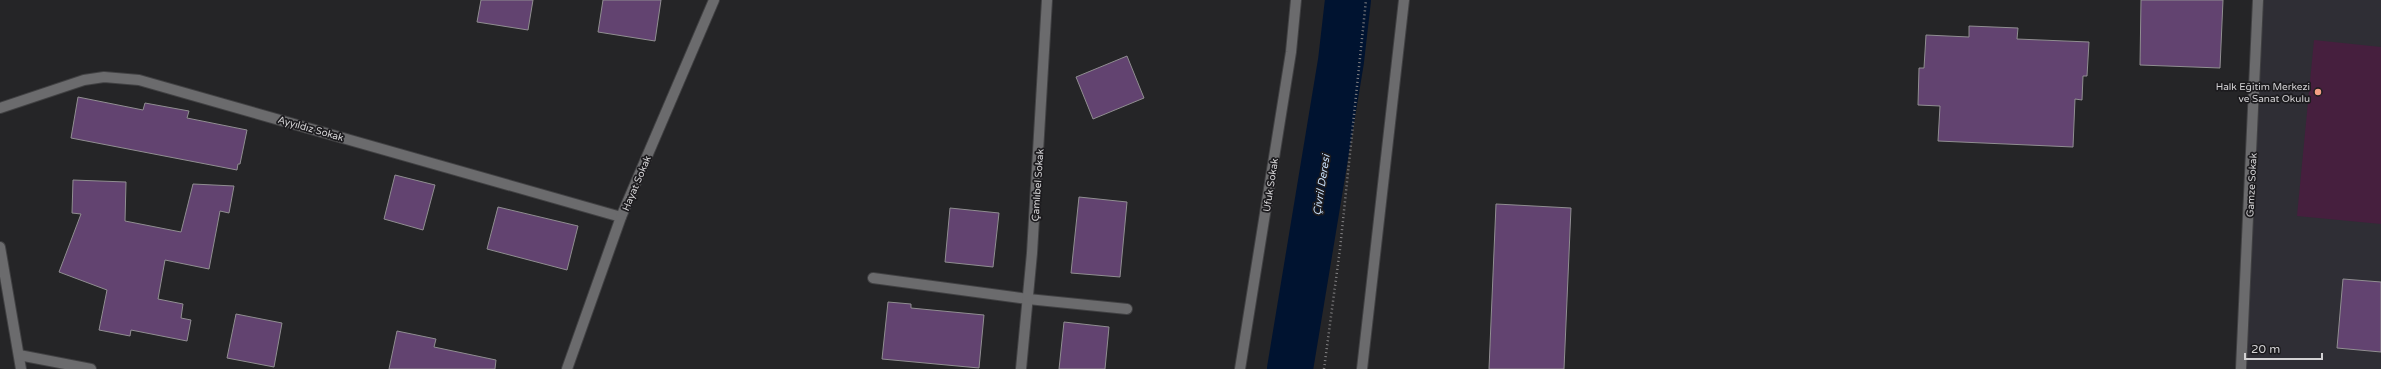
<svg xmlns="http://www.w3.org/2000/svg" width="2381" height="369" font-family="'Varela Round',sans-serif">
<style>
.built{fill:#2f2e35}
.green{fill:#461f3e}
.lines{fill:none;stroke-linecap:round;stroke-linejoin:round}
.river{stroke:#001330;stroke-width:46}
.building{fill:#624370;stroke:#908e91}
.lane-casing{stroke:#414143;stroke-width:12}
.street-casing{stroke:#414143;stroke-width:12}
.path{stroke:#838284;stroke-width:2.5;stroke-dasharray:1 3;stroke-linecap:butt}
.lane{stroke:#6b6b6d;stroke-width:10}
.street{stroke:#6b6b6d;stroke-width:10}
.poi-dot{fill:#f39f84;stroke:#1c1b1e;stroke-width:1.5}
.labels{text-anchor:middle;stroke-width:3.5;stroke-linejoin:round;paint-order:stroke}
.poi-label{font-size:10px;fill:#d2d1d3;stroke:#1c1b1e;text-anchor:end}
.street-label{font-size:10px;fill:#d2d1d3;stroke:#1c1b1e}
.water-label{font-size:11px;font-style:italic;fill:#c4dbf5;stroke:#1c1b1e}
</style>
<rect width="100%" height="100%" fill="#252527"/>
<polygon class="built" points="2258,0 2381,0 2381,369 2241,369"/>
<polygon class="green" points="2314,40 2381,47 2381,224 2297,216"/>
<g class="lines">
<polyline class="river" points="1290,369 1341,61 1348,0"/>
</g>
<g class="building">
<polygon points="481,0 533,0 528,30 477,22"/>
<polygon points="603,0 661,0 655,41 598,32"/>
<polygon points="2141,0 2223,0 2220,68 2140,65"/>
<polygon points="1969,26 2018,28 2017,39 2089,42 2087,76 2083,76 2082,100 2075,99 2073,147 1938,141 1940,106 1918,105 1919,68 1924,68 1926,35 1969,37"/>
<polygon points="1127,56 1144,98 1093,119 1076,77"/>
<polygon points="78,97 143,110 145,103 189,111 187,118 247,130 240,164 238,164 237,170 71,138"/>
<polygon points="395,175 435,185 423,230 384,219"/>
<polygon points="73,180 126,182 125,221 181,232 193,184 234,186 229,213 220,211 209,269 165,260 158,299 183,304 181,318 191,320 187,341 131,330 130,336 99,330 107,290 59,272 81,214 72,213"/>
<polygon points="1079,197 1127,202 1120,277 1071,273"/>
<polygon points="1496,204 1571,208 1564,369 1489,369"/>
<polygon points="498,207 578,226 567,270 487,249"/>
<polygon points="950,208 999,213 993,267 945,262"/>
<polygon points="2343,279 2381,282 2381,352 2337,348"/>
<polygon points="888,302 911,304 911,308 984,315 979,368 882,359"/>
<polygon points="236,314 282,323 274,367 227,358"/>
<polygon points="1064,322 1109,327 1105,369 1059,369"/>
<polygon points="397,331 436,339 434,347 496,360 495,369 389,369"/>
</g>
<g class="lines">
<defs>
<polyline id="lane" points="873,278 1028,299 1127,309"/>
<g id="street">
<polyline points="0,108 84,80 104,77 139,80 621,217"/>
<polyline points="0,247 21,369"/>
<polyline points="19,355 91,369"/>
<polyline points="567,369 621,217 714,0"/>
<polyline points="1021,369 1032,253 1047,0"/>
<polyline points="1240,369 1291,52 1296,0"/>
<polyline points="1362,369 1404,0"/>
<polyline points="2241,369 2258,0"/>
</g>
</defs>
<use href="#lane" class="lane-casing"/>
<use href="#street" class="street-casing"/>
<polyline class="path" points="1324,369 1340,249 1366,0"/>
<use href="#lane" class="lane"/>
<use href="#street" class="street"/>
</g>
<circle class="poi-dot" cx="2318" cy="92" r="4"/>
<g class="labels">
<g class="poi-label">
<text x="2310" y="90">Halk Eğitim Merkezi<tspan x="2310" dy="12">ve Sanat Okulu</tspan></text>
</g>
<g class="street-label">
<text transform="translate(311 128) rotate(16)" y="4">Ayyıldız Sokak</text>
<text transform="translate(636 183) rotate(-67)" y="4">Hayat Sokak</text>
<text transform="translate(1037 185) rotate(-86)" y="4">Çamlıbel Sokak</text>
<text transform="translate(1270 185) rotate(-81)" y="4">Ufuk Sokak</text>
<text transform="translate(2251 185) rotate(-87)" y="4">Gamze Sokak</text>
</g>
<g class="water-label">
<text transform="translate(1321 185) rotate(-81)" y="4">Çivril Deresi</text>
</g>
</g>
<path d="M2245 353v6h77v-6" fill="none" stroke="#d2d1d3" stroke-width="2"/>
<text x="2251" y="353" font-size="12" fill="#d2d1d3" stroke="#1c1b1e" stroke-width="3" paint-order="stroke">20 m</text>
</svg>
